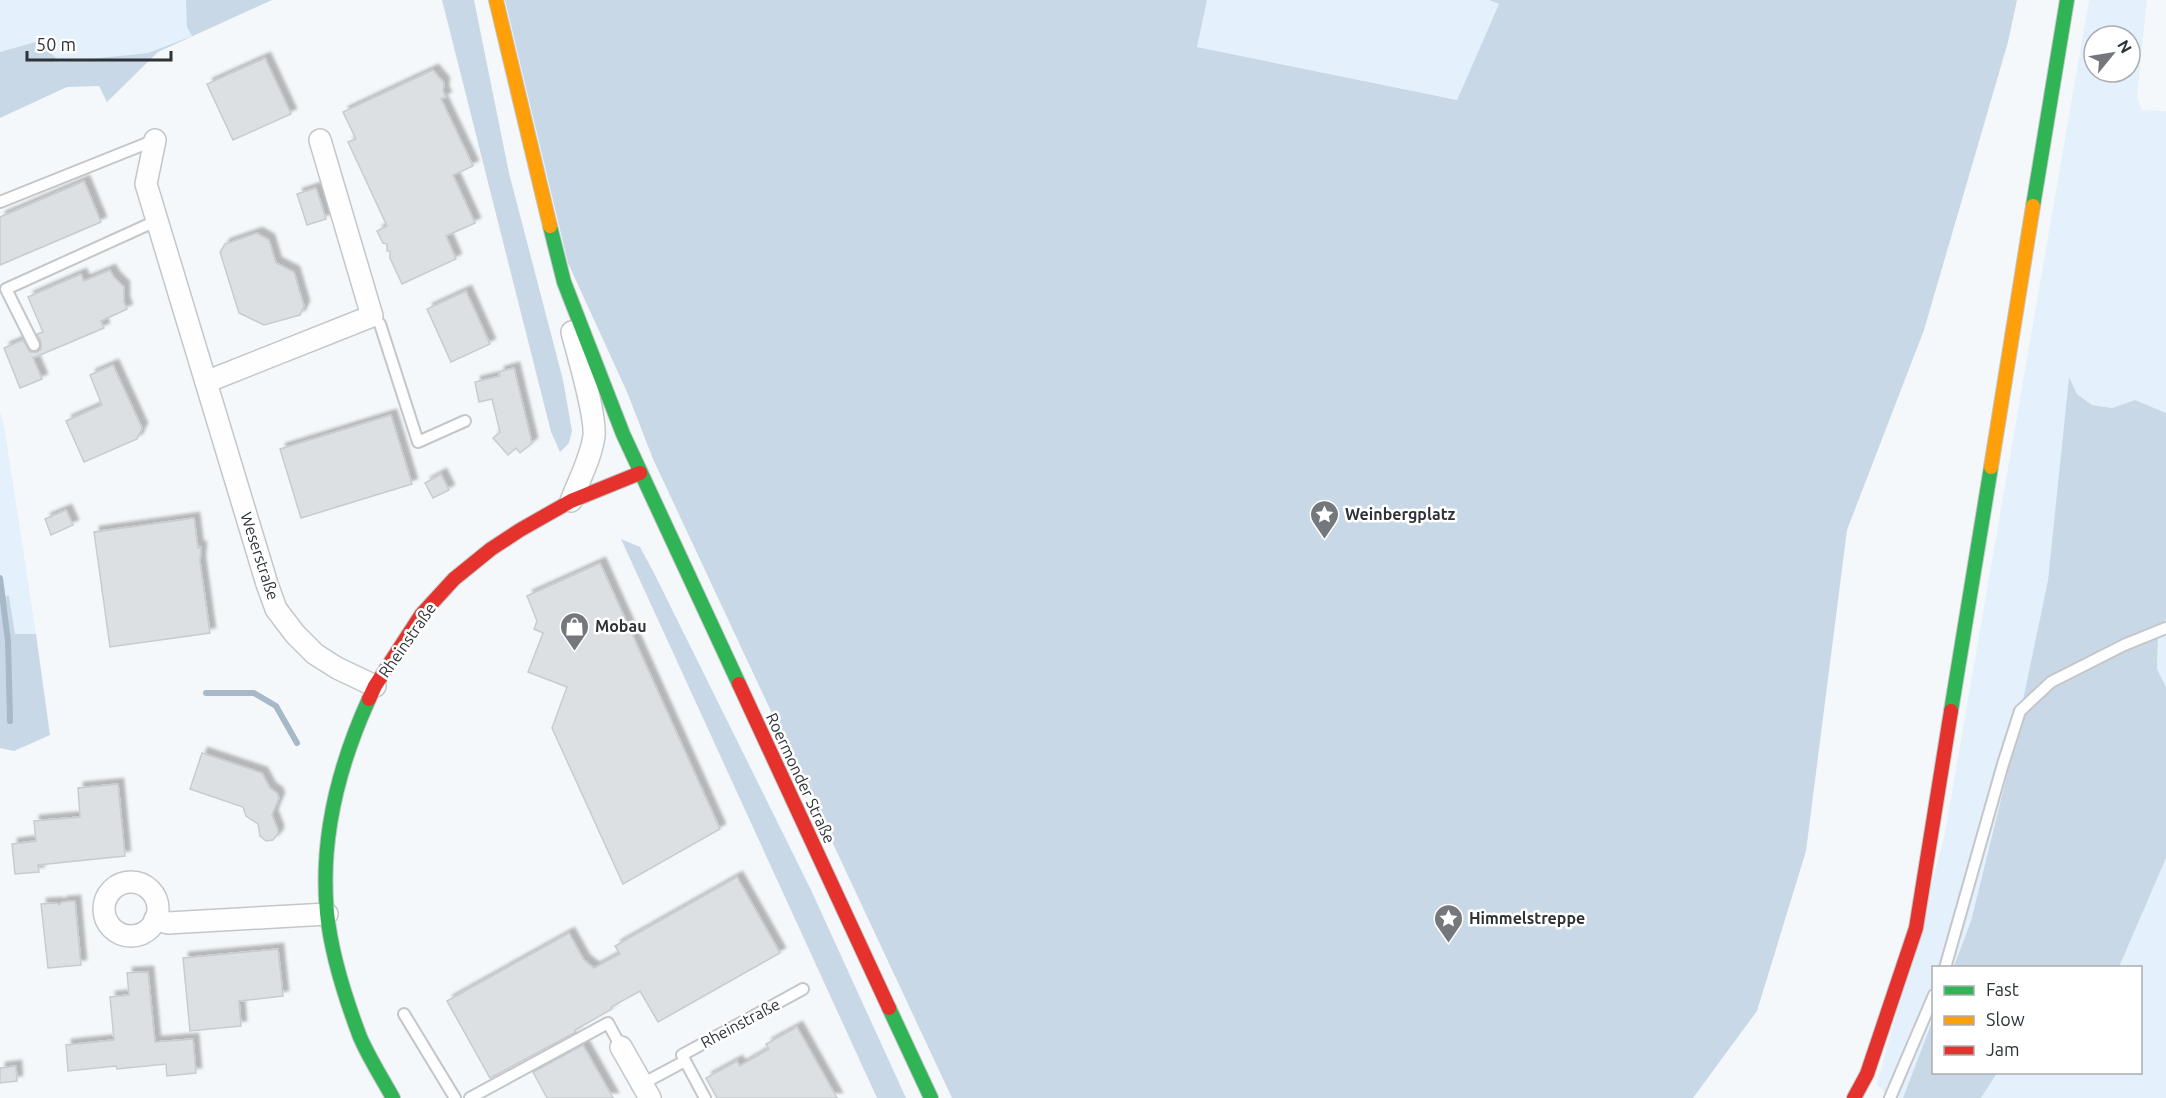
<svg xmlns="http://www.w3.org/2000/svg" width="2166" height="1098" font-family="Ubuntu,sans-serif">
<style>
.green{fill:#e4f1fc;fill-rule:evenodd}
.forest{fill:#c8d8e6}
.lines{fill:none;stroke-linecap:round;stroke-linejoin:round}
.stream{stroke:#a7b9c9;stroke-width:6}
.building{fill:#dce0e3;stroke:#c8cbcf;stroke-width:1.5;filter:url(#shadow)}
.lane-casing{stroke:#c4c7ca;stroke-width:14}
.street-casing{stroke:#c4c7ca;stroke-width:24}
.fast-casing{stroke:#c4c7ca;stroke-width:16}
.slow-casing{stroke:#c4c7ca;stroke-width:16}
.jam-casing{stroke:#c4c7ca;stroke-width:16}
.lane{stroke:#fefefe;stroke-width:10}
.street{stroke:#fefefe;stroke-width:21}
.fast{stroke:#30b455;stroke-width:14}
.slow{stroke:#ff9f0a;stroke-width:14}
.jam{stroke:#e5322d;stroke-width:14}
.labels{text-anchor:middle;stroke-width:5;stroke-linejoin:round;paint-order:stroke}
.poi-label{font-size:16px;font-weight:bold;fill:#2e3338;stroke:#fff;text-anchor:start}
.street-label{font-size:16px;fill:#2e3338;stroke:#fff}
</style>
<defs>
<filter id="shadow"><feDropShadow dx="5.5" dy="-5.5" stdDeviation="1.5" flood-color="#0004"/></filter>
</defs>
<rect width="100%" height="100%" fill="#f5f8fa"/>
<g class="green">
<polygon points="0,0 186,0 192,36 148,53 60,62 39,41 0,52"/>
<polygon points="1207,0 1489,0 1499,4 1457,100 1197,47"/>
<path d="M2089 0H2147L2137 97 2142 110 2166 111V413L2135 400 2112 408 2092 405 2077 394 2069 378 2048 580 2009 767 1971 921 1953 967 1934 968 1933 1019 1903 1098H1889L1877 1084 1944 838ZM2094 36H2130V72H2094Z"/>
<polygon points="0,412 4,425 36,634 15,634 9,596 0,595"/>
<polygon points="2166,619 2166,687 2157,669 2158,636"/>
<polygon points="2166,858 2166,1098 1981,1098 1997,1073 2140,1072 2140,968 2119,967"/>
</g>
<g class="forest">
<polygon points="186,0 272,0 158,52 107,102 99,86 67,87 0,118 0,52 39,41 60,62 148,53 192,36 187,27"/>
<polygon points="442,0 474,0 509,173 563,380 572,431 569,443 560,452 551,432"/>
<polygon points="505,0 1207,0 1197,47 1457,100 1499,4 1489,0 2017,0 2008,42 1924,330 1847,530 1806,851 1757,1011 1693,1098 952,1098 653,459 627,392 568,263"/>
<polygon points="2069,377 2077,394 2092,405 2112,408 2135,400 2166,413 2166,619 2158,636 2157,669 2166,687 2166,858 2119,967 1953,968 1971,921 2009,767 2048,580"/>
<polygon points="621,539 640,547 654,573 811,890 906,1098 877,1098"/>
<polygon points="0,595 9,596 15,634 36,634 50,735 14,751 0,748"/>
<polygon points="1933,1019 1934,1072 1997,1073 1981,1098 1903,1098"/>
</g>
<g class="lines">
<g class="stream">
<polyline points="0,578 8,641 10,721"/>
<polyline points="206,693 254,693 276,706 297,743"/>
</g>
</g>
<g class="building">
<polygon points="265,58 291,114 233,140 207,84"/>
<polygon points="433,70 444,83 443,91 446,97 441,99 473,166 453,175 475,223 446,236 456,259 402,284 390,258 390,251 387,251 387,244 383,243 377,231 387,226 348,142 356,139 343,112"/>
<polygon points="84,181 101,222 0,265 0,217"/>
<polygon points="316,188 326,219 307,225 297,194"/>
<polygon points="257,233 269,240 276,263 294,272 304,306 300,315 264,325 239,313 220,252 225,244"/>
<polygon points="110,270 114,277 124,287 124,302 127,309 101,321 104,328 33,358 42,379 20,388 4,348 23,340 30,352 37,352 41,349 41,342 37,334 43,332 28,297 81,274 84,281"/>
<polygon points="466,291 490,344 451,362 427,309"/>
<polygon points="113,365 142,428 137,439 84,462 66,421 102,405 90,375"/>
<polygon points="514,368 532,443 520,453 516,448 508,455 493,438 500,432 492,399 479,402 475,382 500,376 499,372"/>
<polygon points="391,415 412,484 301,518 280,449"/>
<polygon points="441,474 449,490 433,498 425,483"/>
<polygon points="66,510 73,525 51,535 45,519"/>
<polygon points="194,518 198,548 201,547 200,562 210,633 110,647 94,532"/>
<polygon points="600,563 720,829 623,884 552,728 567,687 528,672 543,633 534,629 537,621 527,596"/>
<polygon points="202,753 262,773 270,788 277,793 279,798 272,815 278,830 278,834 273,840 266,841 260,836 258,824 246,816 243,807 190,789"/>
<polygon points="118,784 125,856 38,865 39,872 15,874 12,844 36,841 34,821 80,817 78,788"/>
<polygon points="737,877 780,953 658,1022 640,991 611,1007 612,1009 575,1030 576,1032 490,1078 447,1001 569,933 584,960 594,968 620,954 615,946"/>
<polygon points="75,901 81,965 48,968 41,904 57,903 59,905 62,902"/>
<polygon points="278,949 283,996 239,1001 241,1026 190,1031 183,958"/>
<polygon points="148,972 155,1042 193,1039 196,1073 167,1076 166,1064 117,1069 116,1066 68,1071 66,1045 114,1040 110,997 129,995 127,973"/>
<polygon points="797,1027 837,1098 717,1098 706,1078 737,1061 740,1066 769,1049 766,1044"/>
<polygon points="583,1045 613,1098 547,1098 533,1072"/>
<polygon points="16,1066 17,1081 0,1083 0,1068"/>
</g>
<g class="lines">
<defs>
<g id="lane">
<polyline points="0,202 155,140"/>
<polyline points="372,316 380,324 418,442 465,421"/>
<polyline points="34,345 6,289 156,221"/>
<polyline points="1945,968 2003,764 2020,711 2051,682 2124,645 2166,628"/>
<polyline points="404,1014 455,1098"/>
<polyline points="642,1084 685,1061"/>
<polyline points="470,1098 608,1023 621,1047"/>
<polyline points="705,1098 682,1055 803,989"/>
<polyline points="1890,1098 1934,995"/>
</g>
<g id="street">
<polyline points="155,140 146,184 267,584 276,609 295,634 315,654 337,668 375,686"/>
<polyline points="206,382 372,316 320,140"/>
<path d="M571 501C579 480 591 458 594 436 596 414 578 356 572 332"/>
<circle cx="131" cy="909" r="27"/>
<polyline points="155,919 168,923 327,914"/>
<polyline points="621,1047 650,1098"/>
</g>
<g id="fast">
<polyline points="2033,206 2067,0"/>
<polyline points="550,226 564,282 623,434 739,684"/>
<path d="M369 699C339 765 320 840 327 913 331 953 346 1000 360 1037 369 1058 382 1078 393 1098"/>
<polyline points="1951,711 1991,467"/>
<polyline points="889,1008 931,1098"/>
</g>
<g id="slow">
<polyline points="496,0 550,226"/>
<polyline points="1991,467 2033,206"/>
</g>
<g id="jam">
<polyline points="739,684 889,1008"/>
<polyline points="369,699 375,686 421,615 454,579 491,549 520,530 571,501 640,473"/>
<polyline points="1854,1098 1867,1074 1916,928 1951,711"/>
</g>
</defs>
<use href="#lane" class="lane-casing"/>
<use href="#street" class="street-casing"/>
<use href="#fast" class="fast-casing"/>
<use href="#slow" class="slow-casing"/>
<use href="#jam" class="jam-casing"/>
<use href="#lane" class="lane"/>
<use href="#street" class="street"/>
<use href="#fast" class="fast"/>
<use href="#slow" class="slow"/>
<use href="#jam" class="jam"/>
</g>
<defs>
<symbol id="sight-pin" viewBox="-11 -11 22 30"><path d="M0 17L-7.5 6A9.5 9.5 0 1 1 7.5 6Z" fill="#74787c" stroke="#fff"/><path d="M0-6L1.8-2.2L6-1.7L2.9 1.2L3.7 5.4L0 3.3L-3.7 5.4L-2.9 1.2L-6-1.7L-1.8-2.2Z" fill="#fff"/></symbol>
<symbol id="shop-pin" viewBox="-11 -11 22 30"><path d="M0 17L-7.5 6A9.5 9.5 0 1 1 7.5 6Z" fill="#74787c" stroke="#fff"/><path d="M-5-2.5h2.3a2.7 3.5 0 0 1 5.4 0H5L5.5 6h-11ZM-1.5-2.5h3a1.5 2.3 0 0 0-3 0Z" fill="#fff"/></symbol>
</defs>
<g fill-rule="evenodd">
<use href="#sight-pin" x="1308" y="498" width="33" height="45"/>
<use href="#shop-pin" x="558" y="610" width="33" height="45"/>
<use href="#sight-pin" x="1432" y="902" width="33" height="45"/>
</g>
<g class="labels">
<g class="poi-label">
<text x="1345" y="520">Weinbergplatz</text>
<text x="595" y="632">Mobau</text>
<text x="1469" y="924">Himmelstreppe</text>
</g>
<g class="street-label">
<text transform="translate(260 556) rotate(72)" y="6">Weserstraße</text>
<text transform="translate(407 640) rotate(-55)" y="6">Rheinstraße</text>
<text transform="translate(801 778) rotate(65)" y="6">Roermonder Straße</text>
<text transform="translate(740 1023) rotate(-28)" y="6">Rheinstraße</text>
</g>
</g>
<rect x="1932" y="966" width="210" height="108" fill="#ffffff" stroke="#abadaf" stroke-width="1.5"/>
<rect x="1944" y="986" width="30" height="9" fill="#30b455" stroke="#abadaf" stroke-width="1.5"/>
<text x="1986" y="996" font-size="18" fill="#2e3338">Fast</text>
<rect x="1944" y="1016" width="30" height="9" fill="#ff9f0a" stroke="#abadaf" stroke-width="1.5"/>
<text x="1986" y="1026" font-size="18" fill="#2e3338">Slow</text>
<rect x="1944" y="1046" width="30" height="9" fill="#e5322d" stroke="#abadaf" stroke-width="1.5"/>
<text x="1986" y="1056" font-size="18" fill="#2e3338">Jam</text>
<g transform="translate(2112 54) rotate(60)"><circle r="28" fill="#ffffff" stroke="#abadaf" stroke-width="1.5"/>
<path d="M0-4.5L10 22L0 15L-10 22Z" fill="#74787c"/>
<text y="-9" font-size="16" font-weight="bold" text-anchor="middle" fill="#2e3338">N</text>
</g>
<path d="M27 51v9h144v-9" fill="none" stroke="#2e3338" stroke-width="3"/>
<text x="36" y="51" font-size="18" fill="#2e3338" stroke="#ffffff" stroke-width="4.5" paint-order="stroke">50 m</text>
</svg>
